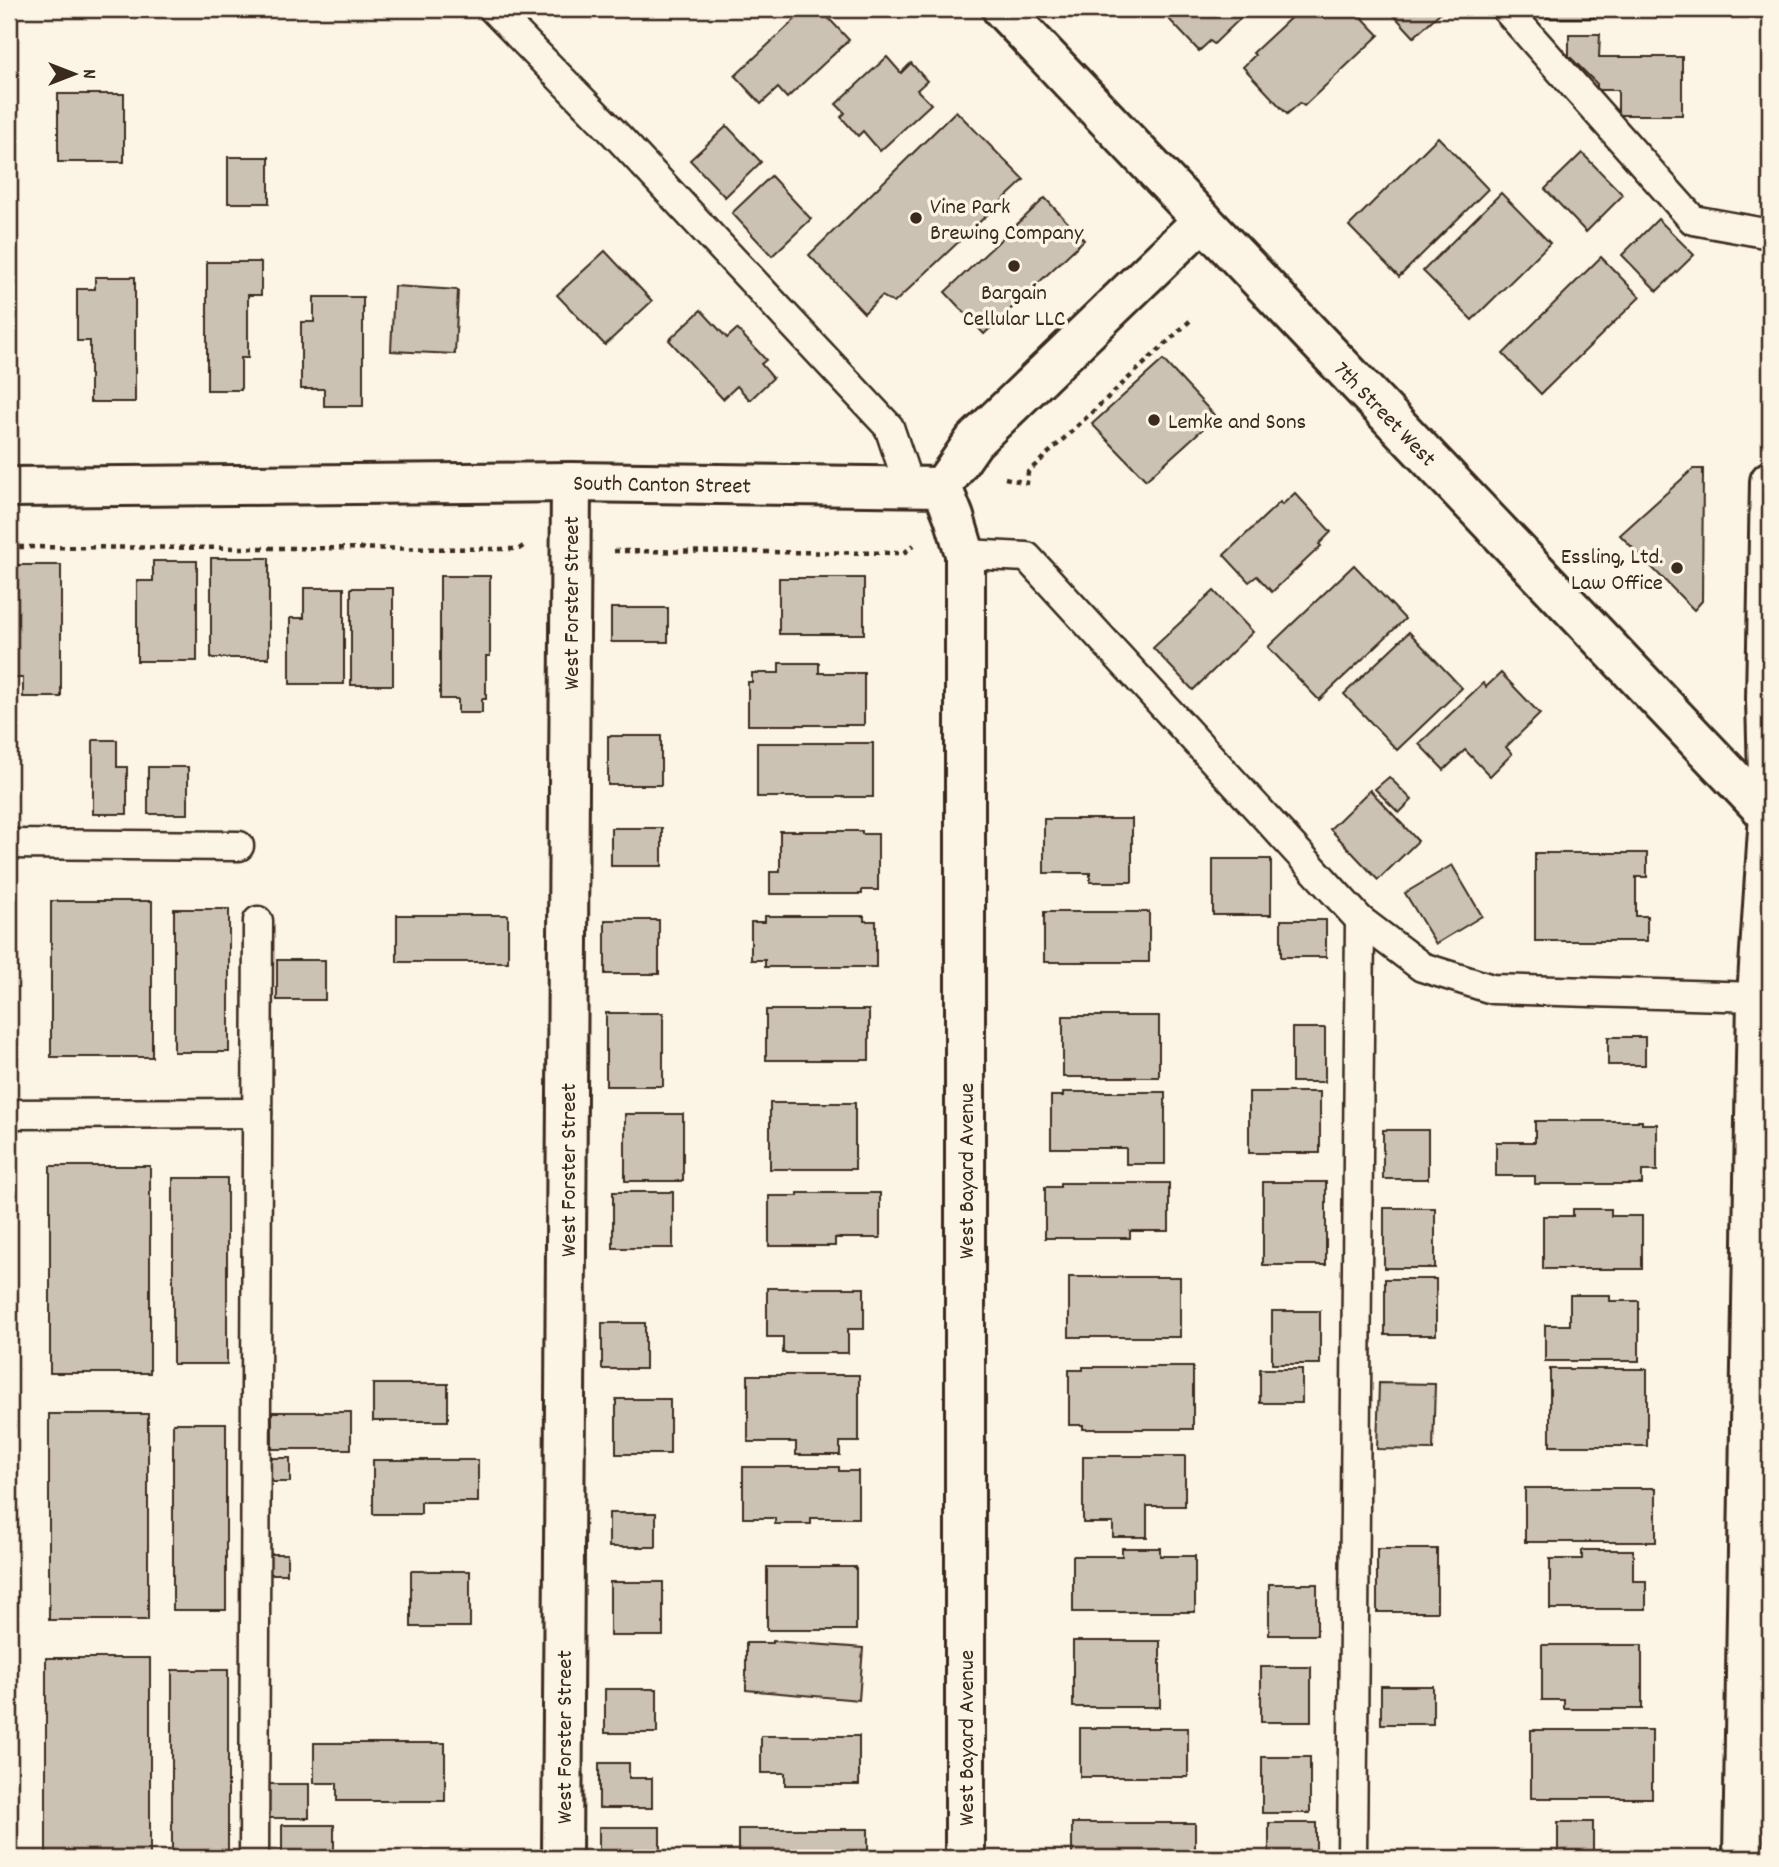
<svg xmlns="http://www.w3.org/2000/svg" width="1779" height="1867" font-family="Dekko,sans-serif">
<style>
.building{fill:#ccc2b3;stroke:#3b2a1e;stroke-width:2}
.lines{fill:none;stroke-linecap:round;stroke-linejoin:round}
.service-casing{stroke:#3b2a1e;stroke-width:33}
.minor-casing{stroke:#3b2a1e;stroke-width:44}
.secondary-casing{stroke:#3b2a1e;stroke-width:44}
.path{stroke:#3b2a1e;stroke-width:4.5;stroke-dasharray:5 5;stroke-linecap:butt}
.service{stroke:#fcf5e5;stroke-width:28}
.minor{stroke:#fcf5e5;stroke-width:38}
.secondary{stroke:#fcf5e5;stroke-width:38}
.poi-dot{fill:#3b2a1e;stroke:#fcf5e5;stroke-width:2.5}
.labels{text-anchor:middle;stroke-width:7;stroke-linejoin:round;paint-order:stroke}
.poi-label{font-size:23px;fill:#3b2a1e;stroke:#fcf5e5;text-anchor:start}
.street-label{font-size:23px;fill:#3b2a1e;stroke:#fcf5e5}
</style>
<rect width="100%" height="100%" fill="#fcf5e5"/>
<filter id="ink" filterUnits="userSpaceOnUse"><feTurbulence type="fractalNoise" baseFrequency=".0143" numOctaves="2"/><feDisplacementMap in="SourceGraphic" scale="14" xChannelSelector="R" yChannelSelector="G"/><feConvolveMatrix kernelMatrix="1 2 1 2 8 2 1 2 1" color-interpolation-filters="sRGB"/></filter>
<g filter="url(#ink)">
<g class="building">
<polygon points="806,9 820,9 849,40 787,98 778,88 761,104 735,76"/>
<polygon points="1177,9 1250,9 1214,44 1210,41 1199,51 1168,18"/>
<polygon points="1300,9 1354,9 1379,35 1304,106 1300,103 1287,114 1243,67 1255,55 1253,53"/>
<polygon points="1388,9 1444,9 1414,37"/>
<rect x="1547" y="9" width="47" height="9"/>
<polygon points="1569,34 1600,34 1599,57 1682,57 1682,115 1618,115 1618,90 1597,90 1597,84 1569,56"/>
<polygon points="887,57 901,73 911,63 927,81 917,90 931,104 880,151 863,131 858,136 841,117 845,113 836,104"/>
<rect x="58" y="94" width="66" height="68"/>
<polygon points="956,111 1024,180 894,303 882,296 864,313 809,255"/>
<polygon points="727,126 761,162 725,197 690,160"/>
<polygon points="1438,137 1488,189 1399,277 1349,226"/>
<polygon points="1582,153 1623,195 1586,232 1545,189"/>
<rect x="228" y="157" width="41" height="46"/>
<polygon points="771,176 811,219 772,256 732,213"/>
<polygon points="1501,193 1550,243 1472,320 1423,271"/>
<polygon points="1045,198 1084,240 984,334 945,292"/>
<polygon points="1658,219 1694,255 1657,291 1622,255"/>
<polygon points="605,251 652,301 605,345 557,295"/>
<polygon points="1601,257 1640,297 1541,394 1503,354"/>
<polygon points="207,262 261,262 261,295 248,295 248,358 241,358 241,390 207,390"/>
<polygon points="95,277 135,277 135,402 90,402 90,341 77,341 77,289 95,289"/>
<polygon points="394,286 458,290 455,354 391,351"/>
<polygon points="314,297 363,297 363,406 324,406 324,389 301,389 301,322 314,322"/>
<polygon points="701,310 727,338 737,329 766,360 761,364 773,378 750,400 737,386 723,399 669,340"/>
<polygon points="1163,360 1216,417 1146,480 1092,424"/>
<polygon points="1693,469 1703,469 1702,601 1694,610 1620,535"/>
<polygon points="1295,493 1331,532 1319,544 1321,546 1272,592 1257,576 1249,582 1224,555 1280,502 1282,505"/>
<rect x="211" y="558" width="58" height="100"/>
<polygon points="153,561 197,561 197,661 137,661 137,581 153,581"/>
<polygon points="12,565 61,565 61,697 23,697 23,678 12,678 12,657 9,657 9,645 12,645"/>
<polygon points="1354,565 1405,619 1319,700 1268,647"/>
<polygon points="440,576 490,576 490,656 486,656 486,699 482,699 482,713 458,713 458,699 440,699"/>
<rect x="779" y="578" width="85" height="56"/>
<polygon points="304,588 344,588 344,684 290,684 290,618 304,618"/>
<rect x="351" y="588" width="42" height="97"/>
<polygon points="1214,591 1253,632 1193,690 1153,648"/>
<rect x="611" y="608" width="57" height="34"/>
<polygon points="1409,632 1462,688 1397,750 1344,694"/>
<polygon points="779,663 819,663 819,673 864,673 864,725 748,725 748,682 752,682 752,673 779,673"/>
<polygon points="1501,673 1540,714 1506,747 1512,754 1490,776 1465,750 1444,770 1419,744 1483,683 1486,687"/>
<rect x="608" y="736" width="53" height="49"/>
<polygon points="93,740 117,740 117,767 127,767 127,814 93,814"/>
<rect x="757" y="743" width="116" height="54"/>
<rect x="148" y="767" width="40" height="47"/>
<polygon points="1389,777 1412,800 1399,813 1375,789"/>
<polygon points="1370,790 1418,841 1378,880 1330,829"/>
<polygon points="1044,819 1132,819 1132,882 1090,882 1090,873 1044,873"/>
<rect x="611" y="828" width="51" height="38"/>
<polygon points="780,831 862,831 862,834 878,834 878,890 862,890 862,894 770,894 770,872 780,872"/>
<polygon points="1535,853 1647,853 1647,877 1636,877 1636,916 1647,916 1647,941 1535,941"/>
<rect x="1213" y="859" width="58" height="56"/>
<polygon points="1452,865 1482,916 1436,944 1405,893"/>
<rect x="51" y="901" width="101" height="156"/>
<rect x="174" y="909" width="55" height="143"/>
<rect x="1044" y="912" width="105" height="50"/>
<rect x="397" y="915" width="111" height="47"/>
<polygon points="765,916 864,916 864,921 876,921 876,967 765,967 765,960 751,960 751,922 765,922"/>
<rect x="605" y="920" width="54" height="54"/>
<rect x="1281" y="920" width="45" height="37"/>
<rect x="277" y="960" width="48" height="40"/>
<rect x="766" y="1010" width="103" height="50"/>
<rect x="606" y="1013" width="57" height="73"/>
<rect x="1063" y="1016" width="96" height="61"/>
<rect x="1292" y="1028" width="33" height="54"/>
<rect x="1608" y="1037" width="37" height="28"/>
<polygon points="1063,1092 1165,1092 1165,1164 1126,1164 1126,1148 1051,1148 1051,1096 1063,1096"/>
<rect x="1249" y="1092" width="71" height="61"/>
<rect x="770" y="1103" width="85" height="66"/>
<rect x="625" y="1114" width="58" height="67"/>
<polygon points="1535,1121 1642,1121 1642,1124 1657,1124 1657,1171 1642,1171 1642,1184 1535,1184 1535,1176 1496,1176 1496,1142 1535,1142"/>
<rect x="1383" y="1130" width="45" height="49"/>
<rect x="50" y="1166" width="100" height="207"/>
<rect x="173" y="1178" width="54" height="186"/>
<rect x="1263" y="1182" width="63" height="83"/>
<polygon points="1060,1183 1169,1183 1169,1231 1130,1231 1130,1238 1045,1238 1045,1187 1060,1187"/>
<rect x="613" y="1192" width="60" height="56"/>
<polygon points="798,1193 880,1193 880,1238 835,1238 835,1246 769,1246 769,1196 798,1196"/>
<rect x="1384" y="1208" width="51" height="60"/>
<polygon points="1573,1209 1611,1209 1611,1216 1642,1216 1642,1269 1543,1269 1543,1216 1573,1216"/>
<rect x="1069" y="1277" width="111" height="60"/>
<rect x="1385" y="1279" width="51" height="56"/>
<polygon points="767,1288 864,1288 864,1329 848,1329 848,1353 783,1353 783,1337 767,1337"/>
<polygon points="1570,1295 1610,1295 1610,1301 1639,1301 1639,1361 1545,1361 1545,1325 1570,1325"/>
<rect x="1272" y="1311" width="48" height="53"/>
<rect x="602" y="1323" width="43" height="46"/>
<polygon points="1083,1367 1193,1367 1193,1429 1083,1429 1083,1425 1069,1425 1069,1370 1083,1370"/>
<rect x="1260" y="1369" width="42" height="34"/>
<rect x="1550" y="1369" width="97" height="77"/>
<polygon points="748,1375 859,1375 859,1442 840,1442 840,1455 796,1455 796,1442 748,1442"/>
<polygon points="1379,1383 1435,1384 1433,1450 1377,1449"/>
<rect x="373" y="1384" width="75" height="37"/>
<rect x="616" y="1399" width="54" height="55"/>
<rect x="272" y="1412" width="79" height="37"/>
<rect x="49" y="1414" width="99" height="206"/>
<rect x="173" y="1423" width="53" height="187"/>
<polygon points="1083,1456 1185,1456 1185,1506 1147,1506 1147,1537 1113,1537 1113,1523 1083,1523"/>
<rect x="270" y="1458" width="20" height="24"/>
<polygon points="373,1460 478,1460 478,1502 421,1502 421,1514 373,1514"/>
<polygon points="743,1467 839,1467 839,1471 858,1471 858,1518 811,1518 811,1524 775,1524 775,1518 743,1518"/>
<rect x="1525" y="1488" width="131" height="54"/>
<rect x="609" y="1513" width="47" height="34"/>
<polygon points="1122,1548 1160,1548 1160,1556 1195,1556 1195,1612 1073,1612 1073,1556 1122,1556"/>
<rect x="1377" y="1549" width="60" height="63"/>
<polygon points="1582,1550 1633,1550 1633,1581 1646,1581 1646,1609 1550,1609 1550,1559 1582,1559"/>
<rect x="269" y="1554" width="18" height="20"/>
<rect x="767" y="1567" width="89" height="63"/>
<rect x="411" y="1571" width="59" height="56"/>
<rect x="610" y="1582" width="53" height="54"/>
<rect x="1269" y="1584" width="48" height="51"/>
<polygon points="773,1641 863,1648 859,1700 746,1690 746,1643 773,1643"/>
<rect x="1073" y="1641" width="87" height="66"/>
<polygon points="1542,1645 1642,1645 1642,1709 1564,1709 1564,1700 1542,1700"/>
<rect x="46" y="1658" width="104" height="200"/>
<rect x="1261" y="1667" width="50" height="55"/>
<rect x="172" y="1670" width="56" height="186"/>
<rect x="1381" y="1686" width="52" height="38"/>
<rect x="605" y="1689" width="52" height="44"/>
<rect x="1080" y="1728" width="108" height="49"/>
<rect x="1531" y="1730" width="121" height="68"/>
<polygon points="761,1736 859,1736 859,1785 785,1785 785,1773 761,1773"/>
<polygon points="314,1743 445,1743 445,1801 337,1801 337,1783 314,1783"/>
<rect x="1262" y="1757" width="48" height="56"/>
<polygon points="599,1763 629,1763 629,1778 652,1778 652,1808 599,1808"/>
<rect x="264" y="1784" width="45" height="34"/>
<rect x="1558" y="1822" width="35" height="35"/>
<rect x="1072" y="1823" width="123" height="35"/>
<rect x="1269" y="1823" width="47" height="35"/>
<rect x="282" y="1825" width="52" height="33"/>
<rect x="599" y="1827" width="61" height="31"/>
<rect x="738" y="1829" width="130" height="29"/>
</g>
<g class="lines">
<defs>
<g id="service">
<polyline points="493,9 620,139 889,427 909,486"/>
<polyline points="1506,9 1693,220 1770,234"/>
<polyline points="965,554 1027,557 1360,920 1422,967 1492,989 1757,997"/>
<polyline points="9,844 239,846"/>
<polyline points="9,1114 257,1113"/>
<polyline points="254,1858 258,921"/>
<polyline points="1352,1858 1360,920"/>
</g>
<g id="minor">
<polyline points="9,487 571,482 942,487 974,441 1203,220"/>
<polyline points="942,487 954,517 965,554 965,1858"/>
<polyline points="562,1858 571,482"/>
<polyline points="1743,1858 1757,997 1769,815 1766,700 1770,481"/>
</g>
<polyline id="secondary" points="1002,9 1770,817"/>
</defs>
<use href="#service" class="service-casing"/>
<use href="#minor" class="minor-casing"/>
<use href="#secondary" class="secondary-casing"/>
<g class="path">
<polyline points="1005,478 1027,483 1028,472 1193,318"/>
<polyline points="9,547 519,549 525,545"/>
<polyline points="614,551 904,553 914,545"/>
</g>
<use href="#service" class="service"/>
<use href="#minor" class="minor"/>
<use href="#secondary" class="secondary"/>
</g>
</g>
<g class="poi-dot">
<circle cx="916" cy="218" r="7"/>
<circle cx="1014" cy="266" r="7"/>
<circle cx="1154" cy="420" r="7"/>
<circle cx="1677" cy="568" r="7"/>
</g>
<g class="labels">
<g class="poi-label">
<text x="930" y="213">Vine Park<tspan x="930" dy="26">Brewing Company</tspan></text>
<text x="1014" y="299" text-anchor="middle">Bargain<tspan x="1014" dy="26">Cellular LLC</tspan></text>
<text x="1168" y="428">Lemke and Sons</text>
<text x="1663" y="563" text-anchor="end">Essling, Ltd.<tspan x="1663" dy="26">Law Office</tspan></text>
</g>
<g class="street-label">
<text transform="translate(1386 413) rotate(46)" y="8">7th Street West</text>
<text transform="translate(662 483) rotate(1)" y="8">South Canton Street</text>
<text transform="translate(570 603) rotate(-90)" y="8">West Forster Street</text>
<text transform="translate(567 1170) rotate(-90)" y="8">West Forster Street</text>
<text transform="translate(965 1171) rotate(-90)" y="8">West Bayard Avenue</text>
<text transform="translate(563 1737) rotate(-90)" y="8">West Forster Street</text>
<text transform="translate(965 1738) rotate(-90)" y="8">West Bayard Avenue</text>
</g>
</g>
<rect width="1779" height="1867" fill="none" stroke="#fcf5e5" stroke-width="35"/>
<rect x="18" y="18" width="1744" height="1832" fill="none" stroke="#3b2a1e" stroke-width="2.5" filter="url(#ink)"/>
<g transform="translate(74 74) rotate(90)" stroke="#fcf5e5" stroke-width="5" paint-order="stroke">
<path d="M0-5L12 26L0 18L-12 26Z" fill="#3b2a1e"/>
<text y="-10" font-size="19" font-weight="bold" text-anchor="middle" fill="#3b2a1e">N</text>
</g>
</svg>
